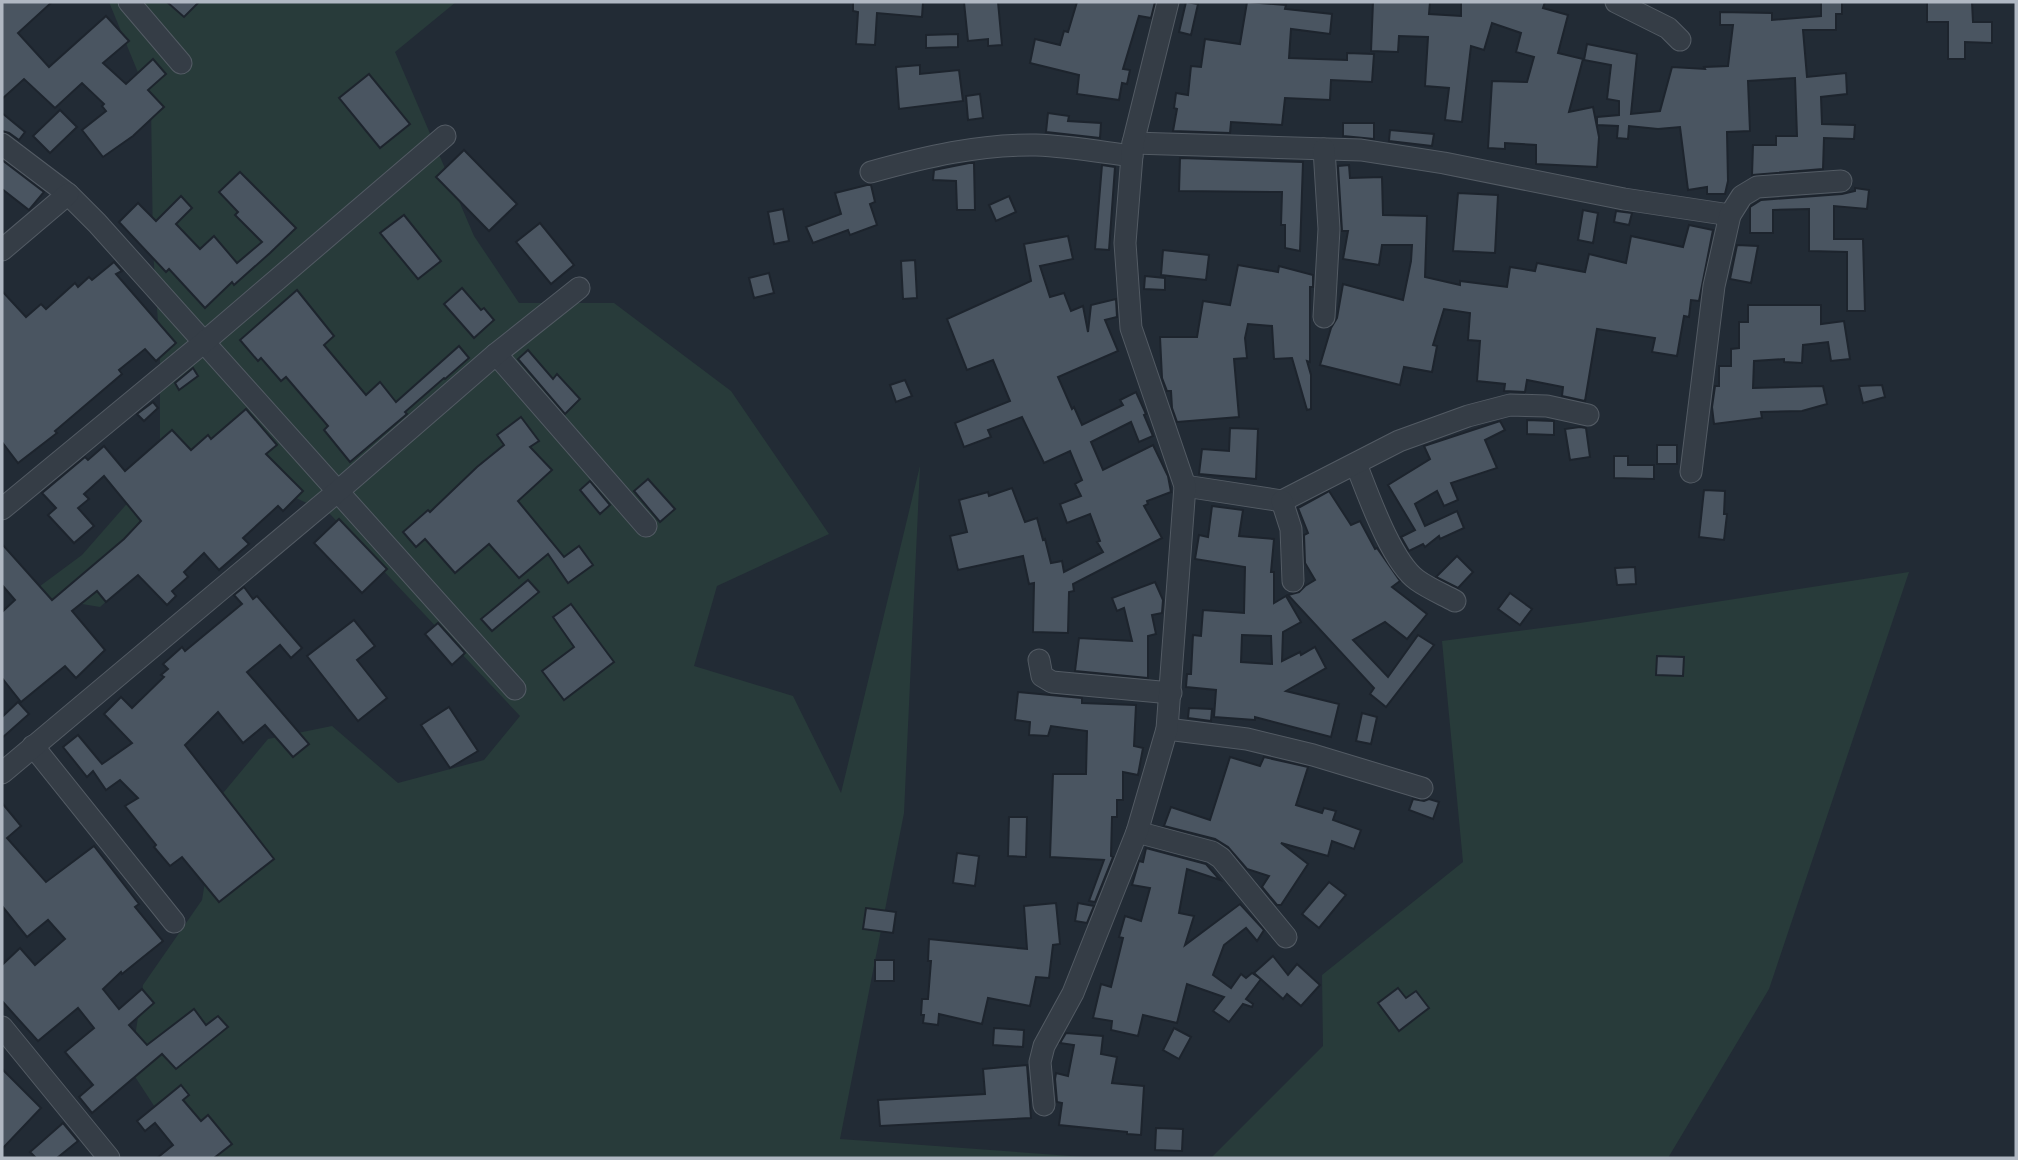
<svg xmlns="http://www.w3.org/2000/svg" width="2018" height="1160" font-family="'Nunito Sans',sans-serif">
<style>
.green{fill:#283b3a}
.building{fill:#4a5561;stroke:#1d242d;stroke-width:2;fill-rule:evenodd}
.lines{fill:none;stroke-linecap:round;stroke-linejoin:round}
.minor-casing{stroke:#535b64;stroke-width:23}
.minor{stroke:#353d46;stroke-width:21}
</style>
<rect width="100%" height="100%" fill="#222b35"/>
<g class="green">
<polygon points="109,2 456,2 395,52 474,236 519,303 614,303 731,391 829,534 717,586 694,666 793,696 841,793 920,466 904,813 840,1139 1098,1158 188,1158 130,1069 143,985 202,900 219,798 268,739 332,726 398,783 484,760 520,716 330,514 247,475 100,607 28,595 82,555 160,466 160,351 153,250 151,104"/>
<polygon points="1909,572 1769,989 1668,1158 1211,1158 1323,1046 1322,975 1463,862 1442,641 1580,623"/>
</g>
<g class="building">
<polygon points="2,2 52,2 18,33 49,67 106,16 129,41 103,63 126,84 153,59 166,74 148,90 164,107 133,136 103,157 82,130 106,111 102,106 104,104 82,83 55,108 24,79 2,99"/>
<polygon points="167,2 199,2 184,17"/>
<polygon points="853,2 923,2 922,17 877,13 875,45 856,44 858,12 853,11"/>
<polygon points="964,2 998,2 1002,45 988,46 988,39 968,41"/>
<polygon points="1077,2 1155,2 1151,18 1139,16 1123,69 1130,70 1127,84 1122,83 1119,100 1077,94 1079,75 1030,63 1035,39 1060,45 1064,31 1068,32"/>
<polygon points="1186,2 1198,4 1191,35 1179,32"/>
<polygon points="1247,2 1286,5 1285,9 1332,14 1330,34 1291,29 1289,58 1347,60 1347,53 1374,54 1372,82 1331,80 1330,100 1285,98 1282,125 1231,122 1230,133 1173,131 1177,109 1174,108 1176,93 1188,95 1191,66 1201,67 1205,39 1240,44"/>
<polygon points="1373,2 1430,2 1429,14 1461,16 1461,2 1545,2 1543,8 1568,15 1558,53 1583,59 1569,112 1593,107 1599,137 1597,167 1536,164 1536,145 1505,143 1505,149 1488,148 1492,81 1527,82 1534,57 1516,52 1521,33 1492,23 1484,50 1471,46 1462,122 1445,120 1449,88 1425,86 1428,37 1399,36 1398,52 1371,51"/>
<polygon points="1821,2 1842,2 1842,14 1836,14 1836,30 1803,30 1807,77 1846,73 1847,94 1821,97 1822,124 1855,125 1854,139 1824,138 1823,169 1752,175 1753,145 1776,145 1776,136 1797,136 1795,78 1748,81 1750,131 1727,132 1728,181 1725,194 1707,194 1707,187 1688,190 1680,127 1658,129 1629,126 1628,139 1617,138 1618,126 1597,125 1597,117 1619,115 1619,101 1607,99 1611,65 1584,60 1587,44 1637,54 1631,114 1660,111 1672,67 1705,69 1704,67 1728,66 1733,25 1720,25 1720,12 1772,13 1772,20 1821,16"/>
<polygon points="1927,2 1972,2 1973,22 1992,22 1992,43 1965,42 1965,59 1948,59 1948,22 1927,22"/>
<polygon points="958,34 958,47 926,48 926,35"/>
<polygon points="920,65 920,74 959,70 963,101 899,109 896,67"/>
<polygon points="369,74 410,124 380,148 339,98"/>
<polygon points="980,94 983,118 968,120 966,96"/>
<polygon points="60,110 77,127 50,153 33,136"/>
<polygon points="2,113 25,132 19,140 9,133 2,131"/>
<polygon points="1048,113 1069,116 1068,121 1101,123 1100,138 1046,132"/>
<polygon points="1343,123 1374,123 1374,139 1343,136"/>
<polygon points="1390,130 1434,134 1432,146 1389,141"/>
<polygon points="464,150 517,204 489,231 436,177"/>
<polygon points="1180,158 1303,162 1300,251 1285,248 1285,225 1281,225 1282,192 1179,191"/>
<polygon points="2,160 44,192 29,210 2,189"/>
<polygon points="969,163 974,163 975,210 957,210 956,181 933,180 934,170"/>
<polygon points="1102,165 1115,167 1109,250 1095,249"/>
<polygon points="1349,165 1350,178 1382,177 1383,215 1427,216 1425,277 1460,285 1460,281 1507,287 1510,267 1535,271 1537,263 1585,272 1589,254 1626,263 1631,236 1683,247 1689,225 1713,230 1699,301 1691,300 1689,317 1684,316 1677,356 1652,352 1655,338 1597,329 1585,401 1562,396 1563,387 1527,380 1525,392 1504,391 1505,384 1477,381 1480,341 1468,340 1470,313 1444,309 1433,345 1437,346 1432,372 1404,367 1400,385 1320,365 1331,328 1337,318 1343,284 1403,300 1411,261 1412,245 1382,245 1379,265 1343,259 1348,231 1342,231 1338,166"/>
<polygon points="240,172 296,228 270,253 234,285 232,282 205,308 169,269 166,272 119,222 138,203 156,221 181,196 192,208 176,224 200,249 214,236 237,263 262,242 235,215 238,212 219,192"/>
<polygon points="867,185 871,185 875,202 870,204 877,225 850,235 848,230 813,243 806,227 841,214 835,193"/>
<polygon points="1855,188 1869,190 1867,209 1834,206 1834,239 1863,239 1865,311 1847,311 1847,252 1809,251 1809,209 1773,210 1773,233 1750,233 1750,207 1761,200 1842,194 1855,191"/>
<polygon points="1458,193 1498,195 1495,253 1453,251"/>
<polygon points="1009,196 1016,212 996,221 989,205"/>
<polygon points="783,209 789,241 774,244 768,212"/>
<polygon points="1583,210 1598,213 1593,243 1578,240"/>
<polygon points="1616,211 1632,213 1629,225 1614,222"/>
<polygon points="404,215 441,261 418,279 380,233"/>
<polygon points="540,223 574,265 551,284 516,242"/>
<polygon points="1068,236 1073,259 1040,266 1050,297 1064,293 1071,311 1083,306 1088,332 1091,305 1116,299 1117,317 1105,320 1118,351 1058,377 1072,409 1074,407 1082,425 1123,405 1120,400 1136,392 1146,414 1144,415 1153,436 1139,442 1131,422 1091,442 1103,470 1153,445 1168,476 1171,492 1147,501 1148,504 1144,506 1162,538 1073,584 1074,591 1069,592 1068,633 1033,632 1034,583 1029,584 1023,556 958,570 950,536 967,532 959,500 988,492 989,496 1012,488 1025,522 1037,518 1043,540 1045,539 1051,563 1062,561 1064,572 1103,552 1097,542 1100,541 1090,514 1067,523 1060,504 1081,496 1075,484 1082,480 1070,451 1044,463 1022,417 988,430 991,437 964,447 955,423 1010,401 993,360 967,370 947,319 1031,281 1024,244"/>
<polygon points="1737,245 1758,246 1751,283 1730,279"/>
<polygon points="1163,250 1209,255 1206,280 1161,275"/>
<polygon points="915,260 917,298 903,299 901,261"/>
<polygon points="114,262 122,271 116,274 176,343 156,361 145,349 119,370 122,374 55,431 57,433 18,463 2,442 2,291 26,317 41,304 46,309 75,283 78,287 89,277 92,280"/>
<polygon points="1238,265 1278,272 1279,266 1313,275 1313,287 1310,287 1310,362 1307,361 1311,375 1311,409 1307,410 1292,358 1274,359 1272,326 1248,324 1245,338 1247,358 1234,359 1239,417 1177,422 1172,408 1171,391 1167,391 1162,378 1160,337 1197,337 1203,301 1230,305"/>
<polygon points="769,273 774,293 754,298 749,278"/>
<polygon points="1145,276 1165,278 1165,290 1144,289"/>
<polygon points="462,288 481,310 484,308 494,320 474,338 444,304"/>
<polygon points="297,290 334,336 324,345 366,395 380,382 396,402 459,346 469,358 445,379 444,378 405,412 407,414 350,462 324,430 328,426 286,377 281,381 261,358 258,361 240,340"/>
<polygon points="1748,305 1821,305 1821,324 1844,321 1850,359 1831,361 1828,342 1803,345 1802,363 1784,362 1784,359 1754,361 1753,388 1823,386 1827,404 1802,411 1761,412 1762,418 1714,424 1712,407 1715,386 1719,386 1719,366 1731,366 1731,349 1739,348 1739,322 1748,322"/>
<polygon points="528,350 553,379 557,374 580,399 565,414 518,359"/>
<polygon points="193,368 198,376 179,390 175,383"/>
<polygon points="905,380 912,396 896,402 890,385"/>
<polygon points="1882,385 1885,397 1863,403 1859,386"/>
<polygon points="153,402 158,408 144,421 137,414"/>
<polygon points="246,409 277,445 266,454 303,491 283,511 278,506 243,538 249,544 219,570 204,553 184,572 188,577 172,591 176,596 167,605 138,575 106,602 97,591 72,611 105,650 76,678 65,666 21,702 2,678 2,612 15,600 2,585 2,544 52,600 124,539 141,521 104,476 84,494 89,499 78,508 94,526 74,543 48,515 56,508 42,493 85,457 88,460 104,446 125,471 172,430 191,450 208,435 211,439"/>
<polygon points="521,417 539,441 530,447 552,470 518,501 564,557 579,546 593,565 568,583 548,554 519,578 489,544 455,573 425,539 416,547 403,532 428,510 430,512 477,467 504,445 497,435"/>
<polygon points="1527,420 1554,421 1554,435 1527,434"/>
<polygon points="1500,421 1505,430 1485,440 1497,468 1451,483 1458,500 1444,506 1437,491 1415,504 1425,526 1457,511 1464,528 1440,539 1439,536 1425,547 1423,544 1409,551 1401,537 1415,530 1388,485 1430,459 1424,446"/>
<polygon points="1580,427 1586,428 1590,457 1570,460 1565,429"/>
<polygon points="1230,428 1258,429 1256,479 1199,474 1202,449 1229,451"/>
<rect x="1657" y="445" width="20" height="19"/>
<polygon points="1614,456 1628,456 1628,465 1654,465 1654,479 1614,478"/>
<polygon points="648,479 675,509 660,522 634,491"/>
<polygon points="590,481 610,505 600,514 580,490"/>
<polygon points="1704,490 1725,491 1724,514 1727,514 1724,540 1699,537"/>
<polygon points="1329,491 1351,525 1360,521 1375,549 1377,548 1400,581 1392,587 1427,614 1407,639 1385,622 1353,640 1388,677 1418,635 1434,645 1386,707 1370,694 1374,688 1288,595 1299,592 1305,586 1315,580 1305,563 1304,535 1308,533 1298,508"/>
<path d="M1212 506 1243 510 1239 536 1274 539 1271 572H1274V603L1286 596 1301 622 1283 632 1282 661 1300 652 1301 655 1315 647 1326 668 1286 691 1339 704 1331 737 1255 717V720L1214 717 1216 690 1186 687 1187 674H1191L1193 635 1201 636 1203 610 1244 613 1245 567 1195 559 1199 535 1208 537ZM1242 635 1271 636 1272 664 1241 662Z"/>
<polygon points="339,519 387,569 362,593 314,543"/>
<polygon points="1457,556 1473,572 1458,588 1436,577"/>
<polygon points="1635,567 1636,584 1617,585 1615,568"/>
<polygon points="528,580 539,592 492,631 481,619"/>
<polygon points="1155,582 1163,600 1162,613 1152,615 1156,634 1148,636 1148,678 1075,671 1079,638 1132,641 1124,608 1117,611 1112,598"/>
<polygon points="244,587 253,599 257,596 302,648 291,658 280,645 247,672 309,744 293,757 265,725 243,743 218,712 185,745 274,859 219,902 182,857 170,866 154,847 156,845 125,806 138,798 120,780 106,790 93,771 87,777 63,747 78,735 102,764 132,743 104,714 121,697 132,708 164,677 161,675 168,669 163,664 182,647 185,651 242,604 234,595"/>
<polygon points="1510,593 1532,609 1520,625 1498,609"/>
<polygon points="571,604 614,662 564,700 542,671 574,647 553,617"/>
<polygon points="354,620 375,646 357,660 387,698 358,721 307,656"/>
<polygon points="438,623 465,653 452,665 425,634"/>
<polygon points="1657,656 1684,657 1683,676 1656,675"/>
<polygon points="1018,692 1082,698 1082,703 1136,705 1134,746 1143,748 1138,775 1123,772 1123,800 1117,800 1117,817 1112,817 1111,856 1113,857 1095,902 1089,901 1104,860 1050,857 1053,774 1086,774 1087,731 1051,726 1048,736 1029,735 1030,722 1015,720"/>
<polygon points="18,702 29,714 2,738 2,717"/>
<polygon points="449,707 478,751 450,768 421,725"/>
<polygon points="1189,708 1212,709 1211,721 1188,718"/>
<polygon points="1362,713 1377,717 1371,744 1356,741"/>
<polygon points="1230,757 1260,766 1264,757 1308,767 1296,805 1322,813 1324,808 1336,811 1333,820 1361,830 1354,849 1332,841 1328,856 1281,843 1308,864 1281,905 1277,905 1262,887 1269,876 1247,869 1228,847 1215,839 1164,826 1171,807 1210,820"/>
<polygon points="1413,799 1424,801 1429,799 1439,802 1433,819 1409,810"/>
<polygon points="2,803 21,826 7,838 46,882 94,846 139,904 135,907 163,941 122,974 121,972 103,989 119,1009 142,989 154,1003 129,1025 147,1045 194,1009 206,1025 218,1016 228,1027 176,1069 162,1054 92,1113 79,1097 93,1085 65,1052 94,1028 78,1008 38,1041 2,1001 2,965 20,948 35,965 65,939 48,920 27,937 2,906"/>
<polygon points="1009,817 1027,817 1026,857 1008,856"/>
<polygon points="1146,848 1206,864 1220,880 1187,869 1179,913 1194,916 1185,945 1240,904 1264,930 1257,941 1246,928 1224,945 1213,975 1231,988 1241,974 1246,978 1252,973 1261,979 1246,999 1253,1004 1252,1007 1243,1004 1229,1022 1213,1011 1224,997 1187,984 1177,1023 1143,1015 1138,1036 1111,1030 1112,1021 1093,1018 1101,984 1111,987 1123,938 1119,937 1125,916 1141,921 1150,888 1132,885 1139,861 1143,862"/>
<polygon points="957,853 979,856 975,886 953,883"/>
<polygon points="1329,882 1346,895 1319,928 1302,914"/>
<polygon points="1056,903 1060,944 1053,945 1049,978 1036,977 1030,1006 988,998 982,1024 939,1014 938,1025 923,1023 924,1015 921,1015 922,999 928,999 931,961 928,961 929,939 1027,949 1024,906"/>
<polygon points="1078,903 1094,906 1087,923 1075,921"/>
<polygon points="866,908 896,912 893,933 863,929"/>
<polygon points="1273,956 1288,975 1297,964 1320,985 1301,1006 1287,994 1283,999 1254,973"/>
<rect x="875" y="960" width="19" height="21"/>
<polygon points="1398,988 1406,998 1416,991 1429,1008 1399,1031 1378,1003"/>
<polygon points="994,1028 1024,1030 1023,1047 993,1045"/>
<polygon points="1174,1028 1191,1037 1179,1059 1163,1050"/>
<polygon points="1066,1033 1103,1036 1101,1054 1117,1057 1112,1083 1144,1086 1141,1135 1127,1134 1127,1132 1059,1125 1062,1103 1057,1102 1055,1079 1056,1073 1068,1076 1074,1045 1060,1043"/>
<polygon points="1027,1065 1031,1118 880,1126 878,1100 985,1094 983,1069"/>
<polygon points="2,1069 41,1108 2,1149"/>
<polygon points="181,1085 189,1095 183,1100 201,1121 208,1115 232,1144 214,1158 157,1158 173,1145 155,1123 145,1131 137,1121"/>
<polygon points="63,1123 78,1141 57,1158 36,1158 30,1152"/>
<polygon points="1156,1128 1183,1129 1182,1151 1155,1150"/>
</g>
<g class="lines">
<defs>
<g id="minor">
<polyline points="129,2 181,63"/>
<polyline points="1616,2 1668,28 1680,40"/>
<polyline points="1133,143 1361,150 1444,163 1624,199 1730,215"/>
<polyline points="2,144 68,194 97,223 515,689"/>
<polyline points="1324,149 1329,229 1324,317"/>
<path d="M871 172C925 157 979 144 1036 145 1068 146 1101 152 1132 156"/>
<polyline points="2,250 68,194"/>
<polyline points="496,354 646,526"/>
<path d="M1356 464C1368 494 1391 561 1417 580 1428 588 1442 594 1455 601"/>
<polyline points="1691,472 1714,286 1730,215 1742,196 1757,187 1841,181"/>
<polyline points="1185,486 1282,501 1399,441 1468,416 1510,405 1547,406 1588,415"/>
<polyline points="1282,501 1291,529 1293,581"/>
<polyline points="2,509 203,343 445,136"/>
<polyline points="1039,660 1042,676 1052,682 1171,693"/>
<polyline points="1167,729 1247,739 1313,755 1422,788"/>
<polyline points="33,746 174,922"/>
<polyline points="2,773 337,492 496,354 579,288"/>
<polyline points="1137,832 1212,852 1221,858 1286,937"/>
<polyline points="2,1027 109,1158"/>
<polyline points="1044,1105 1040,1062 1044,1046 1073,993 1137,832 1167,729 1185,486 1131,328 1125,243 1133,143 1168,2"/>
</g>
</defs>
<use href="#minor" class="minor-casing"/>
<use href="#minor" class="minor"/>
</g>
<rect width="2018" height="1160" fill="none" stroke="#b0b8c3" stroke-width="7"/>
</svg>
